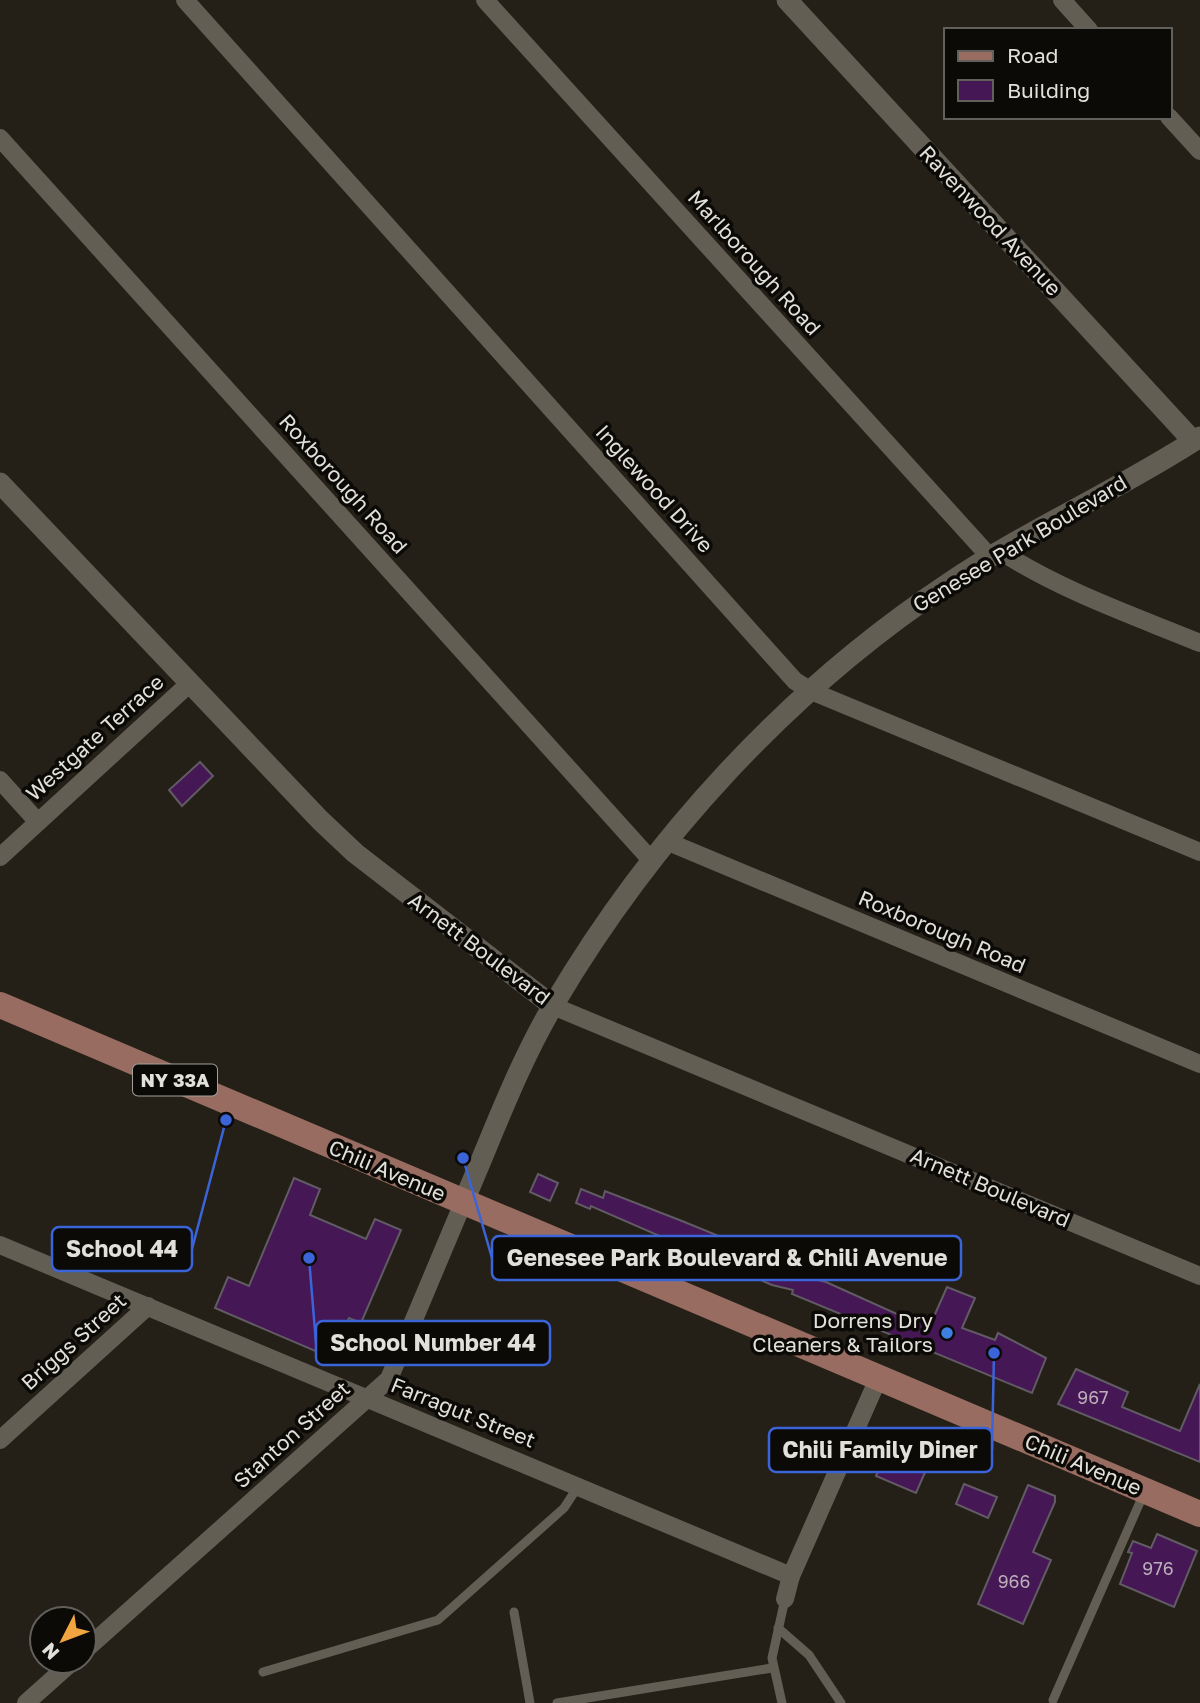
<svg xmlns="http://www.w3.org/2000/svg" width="1200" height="1703" font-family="'Golos Text',sans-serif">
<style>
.building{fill:#451755;stroke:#615b64;stroke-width:2}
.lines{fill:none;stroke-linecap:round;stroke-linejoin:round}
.service{stroke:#625e54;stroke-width:9}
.minor{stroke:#625e54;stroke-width:18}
.tertiary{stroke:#625e54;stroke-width:21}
.primary{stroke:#986c60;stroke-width:26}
.shop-dot{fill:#3f7fe0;stroke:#0c0a07;stroke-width:2.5}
.labels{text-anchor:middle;stroke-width:7;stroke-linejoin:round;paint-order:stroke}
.number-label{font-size:18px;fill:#bbaeb9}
.shield{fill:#0c0a07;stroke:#a2a09b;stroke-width:2}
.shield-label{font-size:19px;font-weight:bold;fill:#e2e0da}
.street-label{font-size:21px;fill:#e2e0da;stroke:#0c0a07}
.poi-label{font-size:21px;fill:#e2e0da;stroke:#0c0a07;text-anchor:end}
.leader{fill:none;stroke:#3b64d8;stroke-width:2.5}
.callout-dot{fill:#3b64d8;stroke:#0c0a07;stroke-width:2.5}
.callout{fill:#0c0a07;stroke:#3b64d8;stroke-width:2.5}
.callout-label{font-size:23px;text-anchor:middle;font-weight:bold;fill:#e2e0da}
</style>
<rect width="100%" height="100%" fill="#242018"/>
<g class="building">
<polygon points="200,762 213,776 182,806 169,790"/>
<polygon points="538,1174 558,1183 550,1201 530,1192"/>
<polygon points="294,1178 320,1189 310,1215 366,1239 375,1219 401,1230 361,1323 349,1318 346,1324 341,1322 327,1356 215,1308 228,1277 249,1286"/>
<polygon points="581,1189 603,1198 605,1191 682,1221 780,1261 779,1264 788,1267 787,1272 826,1282 910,1320 912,1315 932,1321 947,1287 975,1298 962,1328 995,1340 998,1333 1046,1358 1032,1393 792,1294 793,1290 772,1285 591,1206 590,1209 576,1203"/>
<polygon points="1076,1369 1128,1392 1122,1407 1180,1431 1200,1384 1200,1462 1058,1404"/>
<polygon points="886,1453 926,1470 916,1493 876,1476"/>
<polygon points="964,1484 997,1497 988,1518 956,1504"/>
<polygon points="1028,1485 1055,1496 1055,1502 1033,1552 1051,1560 1023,1624 978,1604"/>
<polygon points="1157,1534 1197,1551 1174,1607 1120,1584 1132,1553 1128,1552 1133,1541 1151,1548"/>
</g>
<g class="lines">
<g class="service">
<polyline points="514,1612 530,1703"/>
<polyline points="778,1628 809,1655 841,1703"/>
<polyline points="263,1672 438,1620 564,1508 579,1485"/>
<polyline points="1053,1700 1144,1493"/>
<polyline points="557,1703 772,1668"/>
<polyline points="782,1703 772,1658 785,1599"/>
</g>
<g class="minor">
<polyline points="185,0 795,681 811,691 1200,852"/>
<polyline points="485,0 990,557"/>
<polyline points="1062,0 1089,30"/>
<polyline points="1169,117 1200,151"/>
<polyline points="0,138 651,860"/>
<path d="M1000 551C1062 591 1132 615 1200 643"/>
<polyline points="0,780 37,821"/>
<polyline points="666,841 1200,1064"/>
<polyline points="0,857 190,683"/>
<polyline points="553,1006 1200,1276"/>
<polyline points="0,1245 791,1576"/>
<polyline points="0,1440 148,1306"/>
<polyline points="785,1599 791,1576 878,1379"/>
<polyline points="84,1651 389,1379 463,1203"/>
<polyline points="26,1703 73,1661"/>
</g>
<g class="tertiary">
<polyline points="787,0 1193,441"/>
<polyline points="0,483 320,820 355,853 553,1006"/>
<path d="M463 1203C492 1137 517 1066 554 1004 652 838 788 690 949 583 1029 529 1119 490 1200 437"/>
</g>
<polyline class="primary" points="0,1005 1200,1514"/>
</g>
<circle class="shop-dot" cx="947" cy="1333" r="7"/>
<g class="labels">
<g class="number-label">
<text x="1093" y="1404">967</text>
<text x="1158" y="1575">976</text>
<text x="1014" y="1588">966</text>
</g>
<rect class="shield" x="133" y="1064.5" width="84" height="31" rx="5"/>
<g class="shield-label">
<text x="175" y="1087">NY 33A</text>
</g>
<g class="street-label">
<text transform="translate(990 221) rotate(47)" y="7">Ravenwood Avenue</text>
<text transform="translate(754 263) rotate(48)" y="7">Marlborough Road</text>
<text transform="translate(343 484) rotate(48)" y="7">Roxborough Road</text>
<text transform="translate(654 489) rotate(48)" y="7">Inglewood Drive</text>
<text transform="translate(1020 544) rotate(-31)" y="7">Genesee Park Boulevard</text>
<text transform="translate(95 738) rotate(-42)" y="7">Westgate Terrace</text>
<text transform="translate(942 932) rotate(23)" y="7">Roxborough Road</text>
<text transform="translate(479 949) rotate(37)" y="7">Arnett Boulevard</text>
<text transform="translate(387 1171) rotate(23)" y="7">Chili Avenue</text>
<text transform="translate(990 1188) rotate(23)" y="7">Arnett Boulevard</text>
<text transform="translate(74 1342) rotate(-42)" y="7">Briggs Street</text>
<text transform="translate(463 1413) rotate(22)" y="7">Farragut Street</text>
<text transform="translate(292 1435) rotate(-42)" y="7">Stanton Street</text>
<text transform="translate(1083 1465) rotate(23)" y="7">Chili Avenue</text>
</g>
<g class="poi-label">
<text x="933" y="1328">Dorrens Dry<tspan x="933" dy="24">Cleaners &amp; Tailors</tspan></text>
</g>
</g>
<path class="leader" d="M226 1120L192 1249M463 1158L492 1258M309 1258L316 1343M994 1353L992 1450"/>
<g class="callout-dot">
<circle cx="226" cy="1120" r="7"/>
<circle cx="463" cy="1158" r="7"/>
<circle cx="309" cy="1258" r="7"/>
<circle cx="994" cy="1353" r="7"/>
</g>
<g class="callout">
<rect x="52" y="1227" width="140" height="44" rx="7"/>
<rect x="492" y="1236" width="469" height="44" rx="7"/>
<rect x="316" y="1321" width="234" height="44" rx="7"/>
<rect x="769" y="1428" width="223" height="44" rx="7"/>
</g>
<g class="callout-label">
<text x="122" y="1257">School 44</text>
<text x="727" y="1266">Genesee Park Boulevard &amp; Chili Avenue</text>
<text x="433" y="1351">School Number 44</text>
<text x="880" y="1458">Chili Family Diner</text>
</g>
<rect x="944" y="28" width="228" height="91" fill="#0c0a07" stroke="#62605b" stroke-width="2"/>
<rect x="958" y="51" width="35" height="10" fill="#986c60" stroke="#62605b" stroke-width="2"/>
<text x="1007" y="63" font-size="21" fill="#e2e0da">Road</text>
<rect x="958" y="80" width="35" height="21" fill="#451755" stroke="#62605b" stroke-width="2"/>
<text x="1007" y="98" font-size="21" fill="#e2e0da">Building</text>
<g transform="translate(63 1640) rotate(228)"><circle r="33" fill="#0c0a07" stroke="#62605b" stroke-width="2"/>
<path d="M0-5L12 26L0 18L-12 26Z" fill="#f1a540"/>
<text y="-10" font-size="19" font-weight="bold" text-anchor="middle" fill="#e2e0da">N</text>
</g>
</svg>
